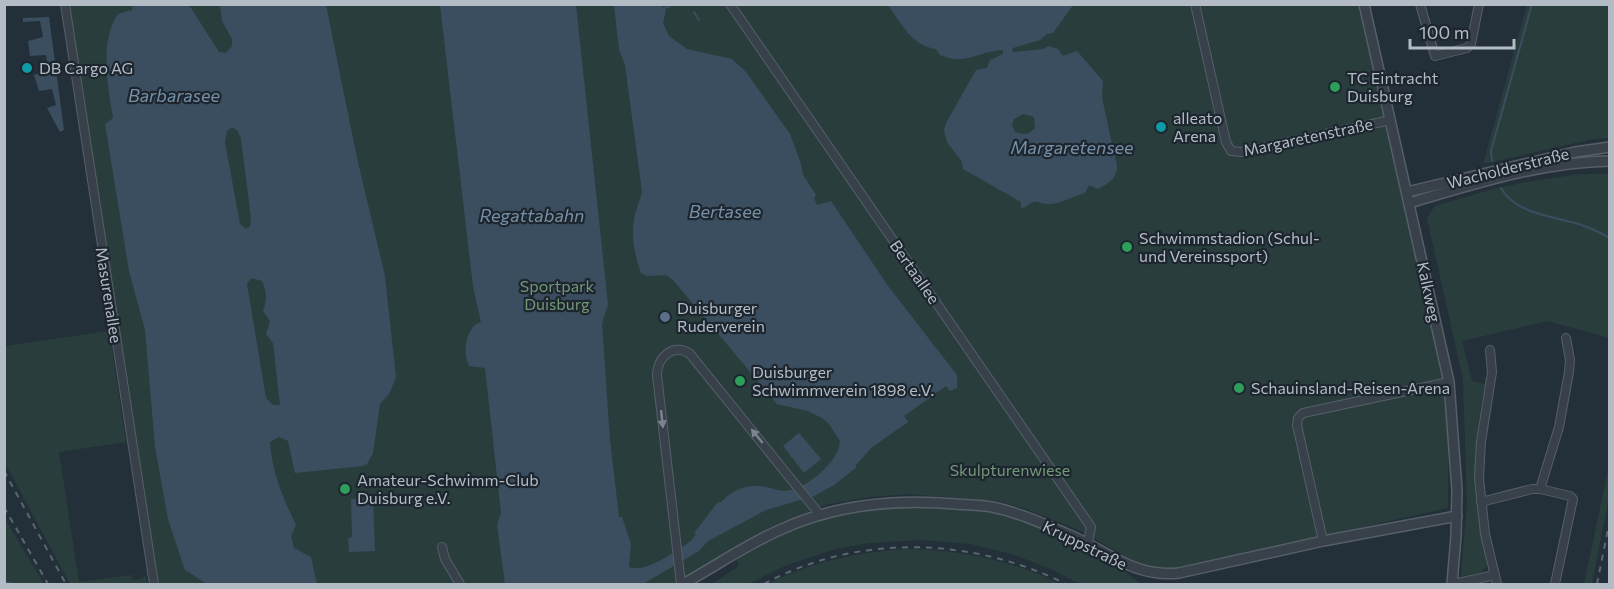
<svg xmlns="http://www.w3.org/2000/svg" width="1614" height="589" font-family="Commissioner,sans-serif">
<style>
.green{fill:#293e3c}
.water{fill:#3a4e5f;fill-rule:evenodd}
.lines{fill:none;stroke-linecap:round;stroke-linejoin:round}
.stream{stroke:#3a4e5f;stroke-width:2}
.minor-casing{stroke:#565f68;stroke-width:10}
.tertiary-casing{stroke:#565f68;stroke-width:12}
.minor{stroke:#38414a;stroke-width:8}
.tertiary{stroke:#38414a;stroke-width:9}
.rail{stroke:#5a6670;stroke-width:2;stroke-dasharray:6 6;stroke-linecap:butt}
.oneway{fill:#7c858e}
.culture-dot{fill:#0f9aa8;stroke:#1d262e;stroke-width:2}
.leisure-dot{fill:#2e9e5b;stroke:#1d262e;stroke-width:2}
.service-dot{fill:#5c6f8a;stroke:#1d262e;stroke-width:2}
.labels{text-anchor:middle;stroke-width:4.5;stroke-linejoin:round;paint-order:stroke}
.poi-label{font-size:16px;fill:#b3bcc5;stroke:#1d262e;text-anchor:start}
.street-label{font-size:16px;fill:#b3bcc5;stroke:#1d262e}
.park-label{font-size:16px;fill:#739978;stroke:#1d262e}
.water-label{font-size:18px;font-style:italic;fill:#7691a7;stroke:#1d262e}
</style>
<rect width="100%" height="100%" fill="#243039"/>
<g class="green">
<polygon points="70,5 1358,5 1442,376 1448,436 1448,508 1177,568 1158,569 1139,564 1081,531 1026,509 998,501 909,494 870,497 829,504 771,527 675,584 157,584"/>
<polygon points="1527,5 1609,5 1609,138 1593,139 1483,164"/>
<path d="M1580 174H1609V338L1548 321 1462 341 1472 381 1485 384C1472 444 1474 505 1487 565L1482 572 1463 576 1461 575 1467 504 1463 379 1427 218 1435 206 1490 190 1526 182Z"/>
<polygon points="109,331 126,442 59,452 79,582 132,575 133,580 141,579 146,575 147,584 70,584 5,463 5,346"/>
<polygon points="1609,466 1609,497 1592,584 1584,584"/>
<path d="M912 505 991 511 1012 516 1076 541 1106 557 1141 584H1080L1053 570 1015 555 971 544 920 540 870 543 836 549 787 565 748 584H712L739 566 736 557C752 549 768 539 785 531 824 513 869 506 912 505Z"/>
<polygon points="5,519 44,584 5,584"/>
<path d="M906 549C960 550 1012 560 1060 584H768C810 562 858 552 906 549Z"/>
</g>
<g class="water">
<path d="M140 5H186L191 8 219 52 226 53 232 46V39L222 21 220 5H326L357 158 385 276 396 378 389 394 380 404 373 453 367 464 363 466 295 473 288 441 279 437 270 442C272 473 283 498 296 525L291 536 294 548 311 557 317 584H207L185 570 168 519 155 447 145 330 129 271 105 124 113 118C108 87 99 41 118 14L132 10V7ZM232 127 238 131 241 139 251 218 250 226 246 229 240 224 225 142 227 131ZM251 278 262 281C267 292 267 300 263 311L270 321 266 334 273 343 280 405H273L266 398 247 284Z"/>
<path d="M440 5H576L608 304 602 324 610 440 619 517H622L631 544 629 567C646 574 677 550 691 541L696 534 694 533 718 502 720 503C731 491 747 483 766 487 772 488 779 491 784 491 806 490 840 461 840 441L829 424 822 418 808 411 777 404 673 280 666 275 647 276 641 273C635 256 631 239 634 220 635 211 640 201 642 192L625 65 619 49 614 5H660L666 10 663 23 669 36 687 49 732 59 746 72 790 134 801 164 803 175 816 195 814 198 817 205 831 201 888 286 957 375V388L950 391 946 386 904 416 908 422 871 448 856 465V468L834 485 814 496 766 510 708 541 699 551 643 584H505L497 525 501 513 485 368 469 366C462 353 466 326 481 322L473 286Z"/>
<path d="M888 5H1073L1053 33 1047 34 1040 40 1013 48 1012 52 1044 49 1048 46 1058 49 1063 56 1077 51 1103 81 1102 98 1117 166C1116 180 1109 183 1098 189L1089 185 1085 193C1074 196 1062 203 1051 204 1038 205 1037 196 1024 208L1021 207V202L963 169 962 162 947 142 944 130 946 123 976 70 987 68 990 60 1003 54V50C987 50 972 60 955 59 950 59 945 56 940 55L936 49C912 46 901 23 888 5ZM1023 114 1034 117 1035 128C1028 135 1024 135 1015 132L1012 125 1014 119Z"/>
<polygon points="49,17 64,130 60,132 47,108 56,105 52,89 39,91 34,75 49,71 46,55 30,56 28,41 43,37 40,21 23,22 23,18"/>
<polygon points="799,433 821,459 804,473 783,446"/>
<polygon points="351,499 373,499 375,551 349,552 348,538 352,537"/>
</g>
<g class="lines">
<g class="stream">
<polyline points="664,8 669,7"/>
<polyline points="694,12 699,20"/>
<polyline points="1492,161 1491,151 1532,4"/>
<path d="M1501 188C1515 213 1550 216 1575 223 1587 226 1599 232 1610 238"/>
<polyline points="4,582 15,584"/>
</g>
<defs>
<g id="minor">
<polyline points="65,4 154,584"/>
<polyline points="730,4 1091,527 1088,542"/>
<polyline points="1195,4 1226,142 1231,151 1242,152 1391,120"/>
<polyline points="1420,4 1435,56 1467,48 1471,44 1479,4"/>
<polyline points="1490,350 1492,372 1481,442 1479,478 1485,534 1497,584"/>
<polyline points="1481,502 1532,489 1540,489"/>
<polyline points="1323,541 1297,425 1298,418 1303,413 1449,382"/>
<polyline points="442,547 445,559 460,584"/>
<polyline points="1452,582 1458,583 1495,575"/>
<path d="M681 584 657 375C657 358 673 342 690 354L820 515"/>
<polyline points="1555,584 1573,499 1570,496 1540,489 1559,427 1569,372 1570,360 1566,338"/>
</g>
<g id="tertiary">
<polyline points="1364,4 1449,382 1457,490 1456,536 1452,584"/>
<polyline points="1407,192 1575,152 1610,147"/>
<path d="M1409 203C1474 184 1541 162 1610 161"/>
<path d="M683 584C716 566 747 544 782 529 837 504 897 499 956 504 968 505 981 505 992 507 1017 512 1042 523 1065 533 1106 549 1132 578 1179 573L1323 541 1457 516"/>
</g>
</defs>
<use href="#minor" class="minor-casing"/>
<use href="#tertiary" class="tertiary-casing"/>
<use href="#minor" class="minor"/>
<use href="#tertiary" class="tertiary"/>
<g class="rail">
<polyline points="4,471 66,584"/>
<polyline points="4,507 48,584"/>
<path d="M764 584C858 533 972 537 1066 584"/>
<polyline points="1597,584 1610,519"/>
</g>
</g>
<defs><path id="oneway-solid" d="M-6-.8H1V-3.2L6.5 0L1 3.2V.8H-6Z" transform="scale(1.5)"/></defs>
<g class="oneway">
<use href="#oneway-solid" transform="translate(662 419) rotate(84)"/>
<use href="#oneway-solid" transform="translate(757 436) rotate(-129)"/>
</g>
<g class="culture-dot">
<circle cx="27" cy="68" r="6"/>
<circle cx="1161" cy="127" r="6"/>
</g>
<g class="leisure-dot">
<circle cx="1335" cy="87" r="6"/>
<circle cx="1127" cy="247" r="6"/>
<circle cx="740" cy="381" r="6"/>
<circle cx="1239" cy="388" r="6"/>
<circle cx="345" cy="489" r="6"/>
</g>
<circle class="service-dot" cx="665" cy="317" r="6"/>
<g class="labels">
<g class="poi-label">
<text x="39" y="74">DB Cargo AG</text>
<text x="1347" y="84">TC Eintracht<tspan x="1347" dy="18">Duisburg</tspan></text>
<text x="1173" y="124">alleato<tspan x="1173" dy="18">Arena</tspan></text>
<text x="1139" y="244">Schwimmstadion (Schul-<tspan x="1139" dy="18">und Vereinssport)</tspan></text>
<text x="677" y="314">Duisburger<tspan x="677" dy="18">Ruderverein</tspan></text>
<text x="752" y="378">Duisburger<tspan x="752" dy="18">Schwimmverein 1898 e.V.</tspan></text>
<text x="1251" y="394">Schauinsland-Reisen-Arena</text>
<text x="357" y="486">Amateur-Schwimm-Club<tspan x="357" dy="18">Duisburg e.V.</tspan></text>
</g>
<g class="street-label">
<text transform="translate(1308 137) rotate(-12)" y="6">Margaretenstraße</text>
<text transform="translate(1508 168) rotate(-14)" y="6">Wacholderstraße</text>
<text transform="translate(915 272) rotate(55)" y="6">Bertaallee</text>
<text transform="translate(1429 292) rotate(78)" y="6">Kalkweg</text>
<text transform="translate(109 295) rotate(81)" y="6">Masurenallee</text>
<text transform="translate(1085 545) rotate(26)" y="6">Kruppstraße</text>
</g>
<g class="park-label">
<text x="557" y="292">Sportpark<tspan x="557" dy="18">Duisburg</tspan></text>
<text x="1010" y="476">Skulpturenwiese</text>
</g>
<g class="water-label">
<text x="174" y="102">Barbarasee</text>
<text x="1072" y="154">Margaretensee</text>
<text x="725" y="218">Bertasee</text>
<text x="532" y="222">Regattabahn</text>
</g>
</g>
<rect width="1614" height="589" fill="none" stroke="#b3bcc5" stroke-width="12"/>
<path d="M1410 39v9h104v-9" fill="none" stroke="#b3bcc5" stroke-width="3"/>
<text x="1419" y="39" font-size="18" fill="#b3bcc5" stroke="#1d262e" stroke-width="4.5" paint-order="stroke">100 m</text>
</svg>
